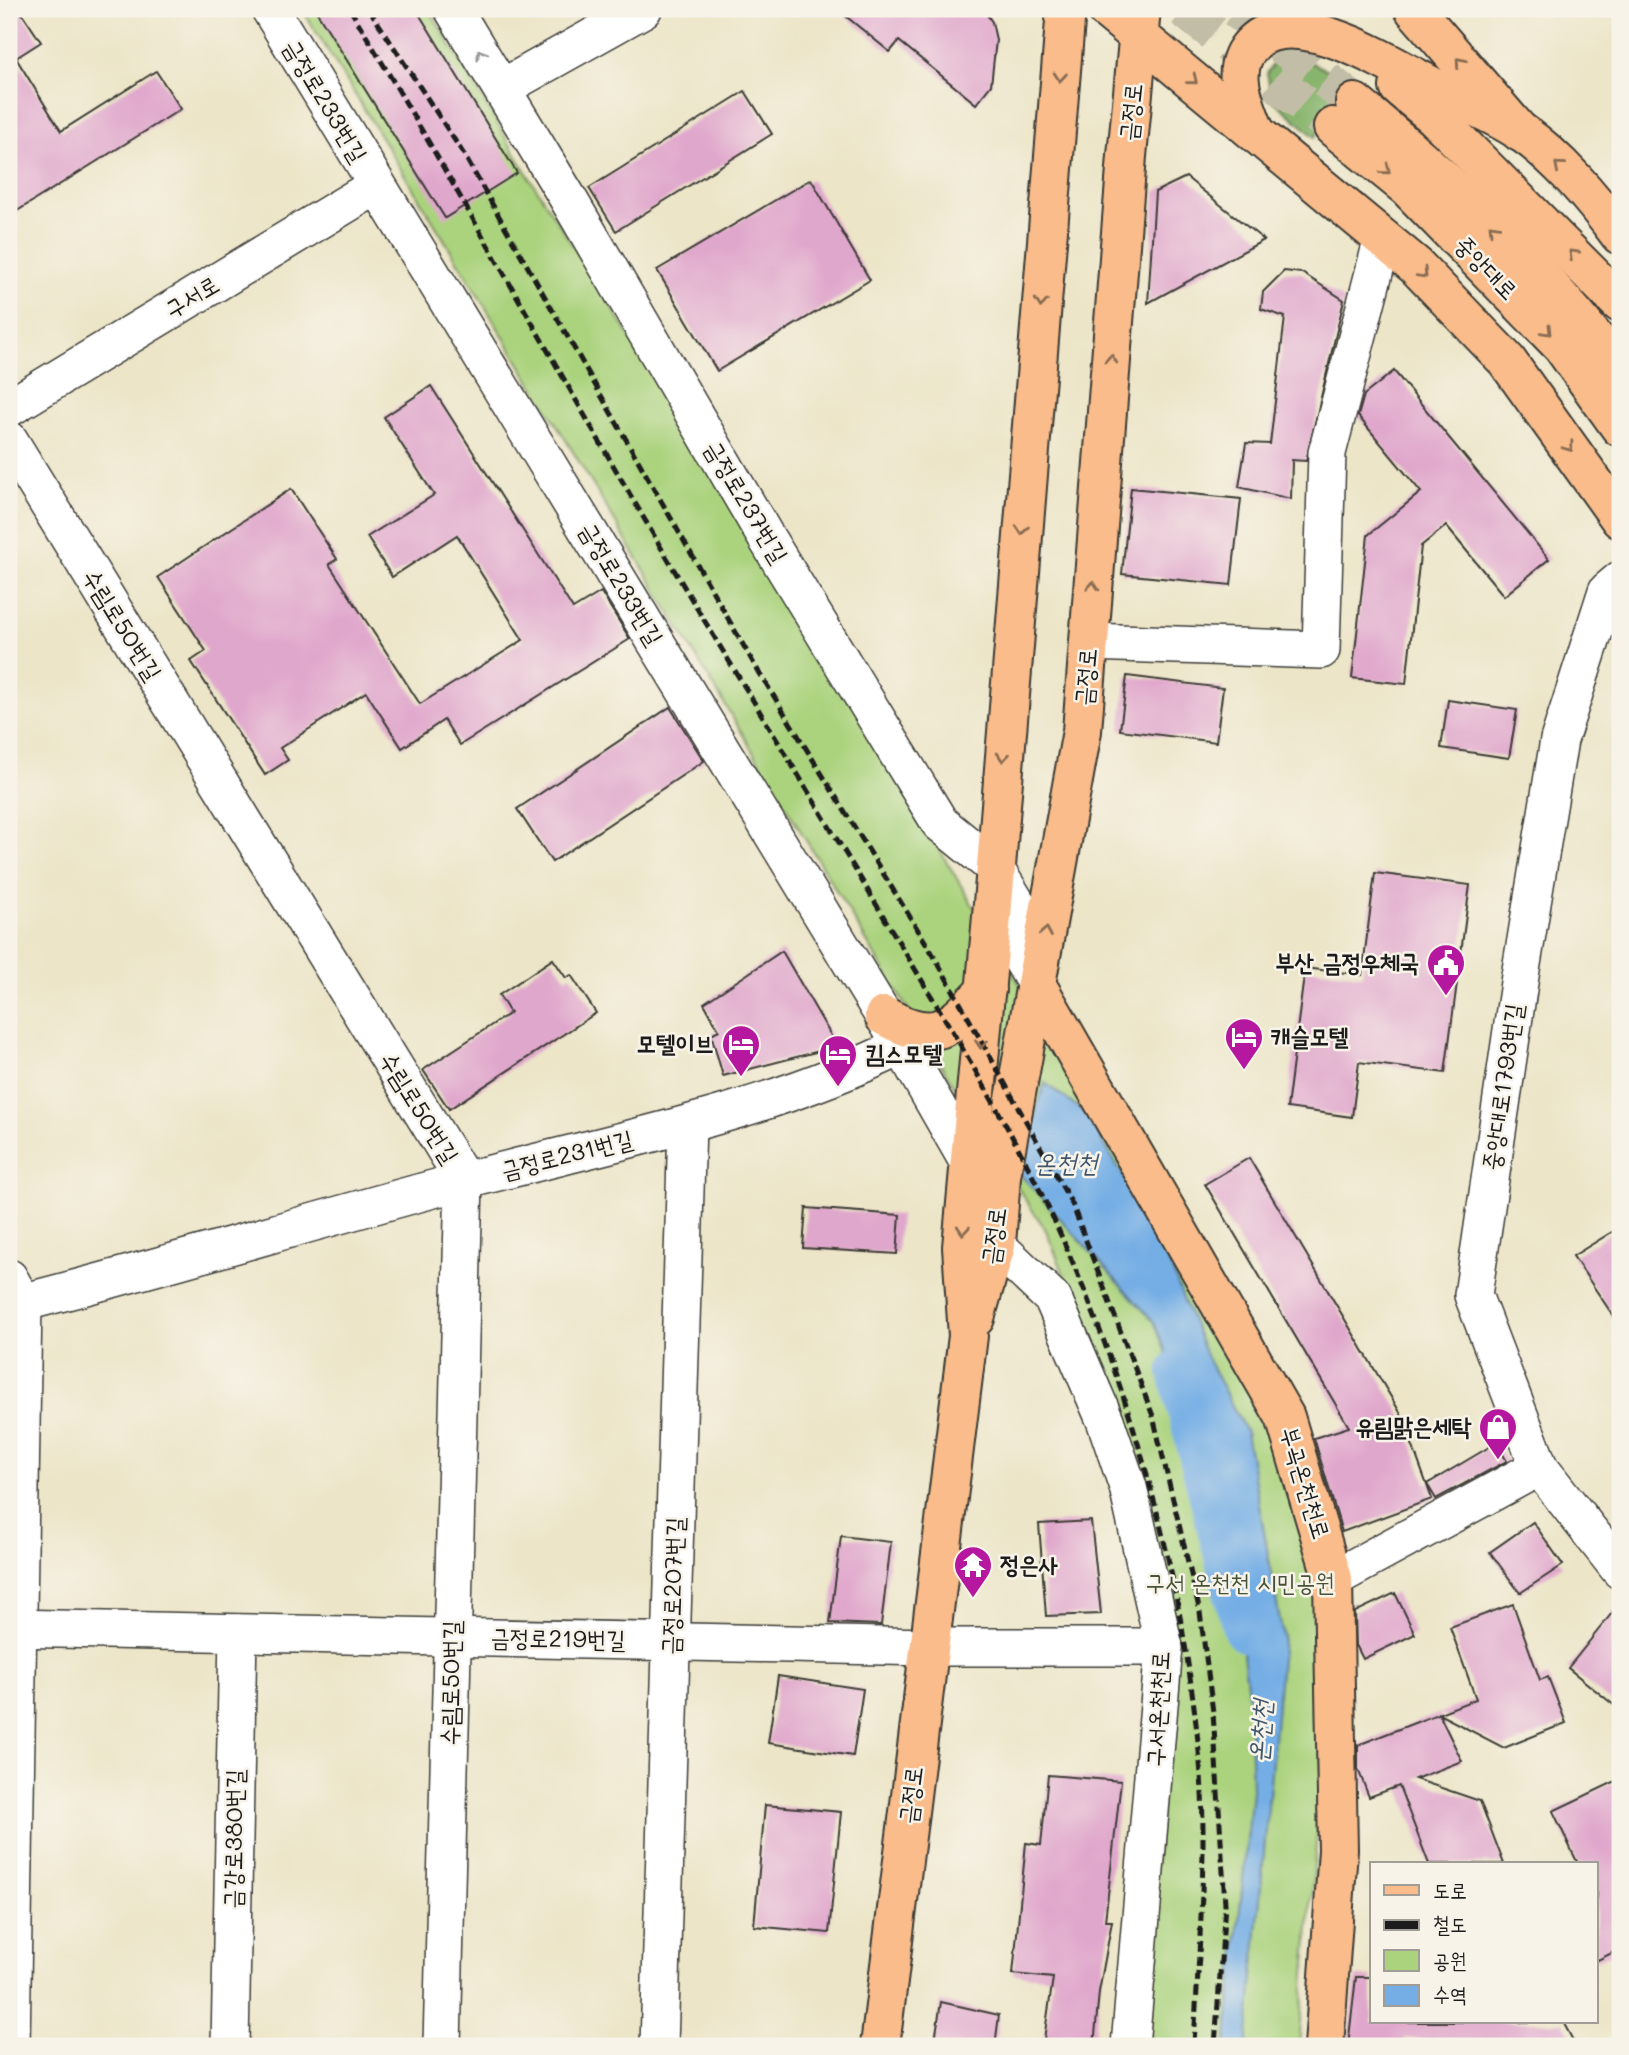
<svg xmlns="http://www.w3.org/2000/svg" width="1629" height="2055" font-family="Mali,'Poor Story',sans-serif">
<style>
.green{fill:#abd37e;stroke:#64784d;stroke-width:2}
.forest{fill:#88b56d;stroke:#526844;stroke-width:2}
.water{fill:#75aee5;stroke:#486580;stroke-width:2}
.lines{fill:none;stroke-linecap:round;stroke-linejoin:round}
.river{stroke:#75aee5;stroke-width:52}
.building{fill:#e0a7cc}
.major-tunnel{stroke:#c2bda6;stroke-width:38;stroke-dasharray:38 19;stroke-linecap:butt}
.minor-casing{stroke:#3b3a36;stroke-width:40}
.major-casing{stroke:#3b3a36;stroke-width:42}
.highway-casing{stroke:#3b3a36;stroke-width:42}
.minor{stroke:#fff;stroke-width:37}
.major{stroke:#f9bc8a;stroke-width:38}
.highway{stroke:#f9bc8a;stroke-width:38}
.rail{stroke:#1c1c1c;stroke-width:5;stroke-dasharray:10 5;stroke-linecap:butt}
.oneway{stroke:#999}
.oneway2{stroke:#8a6c53}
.labels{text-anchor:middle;stroke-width:5;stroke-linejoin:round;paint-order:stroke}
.street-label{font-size:24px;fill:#1c1c1c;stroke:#f7f3e8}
.poi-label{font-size:24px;font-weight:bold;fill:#1c1c1c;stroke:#f7f3e8;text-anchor:end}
.park-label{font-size:24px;fill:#475339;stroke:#f7f3e8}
.water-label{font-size:26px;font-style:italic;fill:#40566c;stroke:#f7f3e8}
</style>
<rect width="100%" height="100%" fill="#f7f3e8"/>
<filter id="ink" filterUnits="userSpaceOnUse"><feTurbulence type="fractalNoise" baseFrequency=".0143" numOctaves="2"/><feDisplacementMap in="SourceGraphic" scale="14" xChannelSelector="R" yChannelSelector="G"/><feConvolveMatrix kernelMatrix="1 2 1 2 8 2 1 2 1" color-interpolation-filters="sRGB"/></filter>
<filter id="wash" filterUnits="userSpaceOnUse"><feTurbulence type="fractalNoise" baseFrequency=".00686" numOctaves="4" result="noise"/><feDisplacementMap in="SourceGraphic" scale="28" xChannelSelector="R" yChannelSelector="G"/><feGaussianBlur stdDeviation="1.57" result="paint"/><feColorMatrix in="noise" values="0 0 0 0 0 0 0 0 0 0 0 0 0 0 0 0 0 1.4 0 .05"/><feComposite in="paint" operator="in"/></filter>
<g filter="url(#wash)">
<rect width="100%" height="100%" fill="#ece5c8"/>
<path class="green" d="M302 9H429L531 180 707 458 1140 1187 1277 1436 1320 1570 1322 1772 1299 2046H1139L1171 1702 1105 1375 1046 1230 998 1159C766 776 539 389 302 9Z"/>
<polygon class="forest" points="1278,56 1296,56 1355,82 1340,94 1315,137 1272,99 1267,73"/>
<polygon class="water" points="1045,1083 1086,1114 1156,1230 1207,1358 1246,1432 1283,1637 1247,2046 1226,2046 1252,1790 1249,1701 1222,1493 1154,1322 1017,1171"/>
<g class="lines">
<polyline class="river" points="1184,1372 1248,1627"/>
</g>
<g id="blocks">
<g class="building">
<polygon points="9,9 19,9 41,42 16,58 61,131 156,71 181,109 9,216"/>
<polygon points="315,9 416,9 517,173 445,218"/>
<polygon points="837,9 983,9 992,22 996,40 991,85 976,104 899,41 890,52"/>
<polygon points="745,91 772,134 616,231 589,188"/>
<polygon points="1186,177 1264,240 1148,303 1155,192"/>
<polygon points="811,179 870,280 717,371 657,270"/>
<polygon points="1284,271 1302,273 1344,300 1306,461 1292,460 1291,499 1239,487 1246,443 1270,444 1285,317 1261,309 1263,292"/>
<polygon points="1394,371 1549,559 1504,596 1446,526 1421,546 1406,684 1352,678 1368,535 1421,492 1358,416 1364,395"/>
<polygon points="431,386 573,609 601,592 630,639 460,745 444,720 402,748 366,692 280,748 288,760 265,775 191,661 206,651 158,577 291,489 337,559 329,564 420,704 523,640 457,535 392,577 367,537 434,495 384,417"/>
<polygon points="1131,488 1241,499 1231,585 1122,574"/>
<polygon points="1127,676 1223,688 1216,742 1120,730"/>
<polygon points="1448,700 1517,710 1509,758 1441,748"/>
<polygon points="670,707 704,761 552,862 517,809"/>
<polygon points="1375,873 1470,885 1445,1073 1359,1062 1352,1117 1287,1108 1305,968 1362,975"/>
<polygon points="782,951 833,1039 829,1042 831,1048 723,1076 711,1034 719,1030 704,1003"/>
<polygon points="553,959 566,978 571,975 596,1013 449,1109 423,1070 510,1013 499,995"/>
<polygon points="1249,1158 1401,1414 1432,1499 1342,1532 1314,1438 1349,1427 1205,1184"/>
<polygon points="806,1208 900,1215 897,1254 803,1248"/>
<polygon points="1620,1227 1620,1326 1573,1256"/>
<polygon points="1496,1443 1507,1461 1436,1499 1427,1484"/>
<polygon points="1091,1521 1101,1614 1046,1616 1039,1524"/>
<polygon points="1533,1522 1563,1565 1520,1593 1490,1552"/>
<polygon points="841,1536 891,1542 881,1625 830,1623"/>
<polygon points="1395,1593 1415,1634 1363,1659 1356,1645 1355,1612"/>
<polygon points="1620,1603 1620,1710 1568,1668"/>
<polygon points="1513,1604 1540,1680 1548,1677 1566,1723 1504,1748 1439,1714 1462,1761 1415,1779 1480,1801 1504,1864 1429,1864 1399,1786 1369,1797 1358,1769 1358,1745 1476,1699 1450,1627"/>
<polygon points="778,1676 863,1689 853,1756 768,1743"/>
<polygon points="1048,1775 1121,1781 1105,1921 1112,1921 1099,1992 1094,2046 1043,2046 1053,1978 1013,1974 1026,1843 1041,1845"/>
<polygon points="1620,1779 1620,1949 1596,1961 1596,1864 1578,1864 1553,1811"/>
<polygon points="765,1805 841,1812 829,1933 754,1926"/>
<polygon points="1356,1977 1372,1977 1372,2022 1563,2022 1576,2046 1471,2046 1405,2038 1404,2046 1348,2046"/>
<polygon points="941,2002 999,2015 995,2046 934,2046"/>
</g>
</g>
</g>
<g filter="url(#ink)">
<use href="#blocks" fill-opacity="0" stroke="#3b3a36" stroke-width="2"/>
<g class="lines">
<g class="major-tunnel">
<polyline points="1184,9 1333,127"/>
<polyline points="1236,9 1355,103"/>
</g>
<defs>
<g id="minor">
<polyline points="270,9 902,1046 981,1184 996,1245 1053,1299 1105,1420 1128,1487 1164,1647 1130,2046"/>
<polyline points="453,9 566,195 764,534 940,823 994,867 1017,904 1016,949 1036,984"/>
<polyline points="502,88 643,9"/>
<polyline points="9,408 376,186"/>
<polyline points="9,440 464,1180 442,2046"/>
<polyline points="1620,580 1607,591 1559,740 1520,976 1473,1295 1539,1467 1620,1570"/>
<polyline points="1089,642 1321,650 1327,453 1383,238"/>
<polyline points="9,1278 23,1303 11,2046"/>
<path d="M9 1306C161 1268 311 1221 463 1181 611 1142 764 1114 902 1046"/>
<polyline points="1333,1579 1539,1467"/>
<polyline points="9,1628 930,1647 1164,1647"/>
<polyline points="230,2046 238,1633"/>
<polyline points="659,2046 687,1125"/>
</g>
<g id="major">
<polyline points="1106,9 1416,266 1507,361 1620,519"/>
<polyline points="1399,87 1434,116 1620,303"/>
<path d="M1355 103C1452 182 1544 271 1620 370"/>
<polyline points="1333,127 1408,188 1562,346 1620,427"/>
<path d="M1255 131C1244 102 1227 67 1254 42 1296 3 1394 67 1435 88 1463 102 1495 114 1521 132 1559 158 1592 198 1620 235"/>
<polyline points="1036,984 1285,1417 1333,1579 1338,1850 1324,2046"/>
<path d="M884 1016C935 1044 949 1030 986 990"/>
<polyline points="975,1318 996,1245 1001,1176 1082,731 1127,156 1141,9"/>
<polyline points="880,2046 968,1336 962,1247 991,928 1066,9"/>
</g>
<polyline id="highway" points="1414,9 1520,132"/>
</defs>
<use href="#minor" class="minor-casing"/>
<use href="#major" class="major-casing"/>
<use href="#highway" class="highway-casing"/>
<use href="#minor" class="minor"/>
<use href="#major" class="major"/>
<use href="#highway" class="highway"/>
<g class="rail">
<path d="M350 9C471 209 581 415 701 615 768 725 834 834 900 944 954 1034 1010 1125 1054 1220 1133 1393 1186 1585 1201 1775 1207 1865 1198 1956 1194 2046"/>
<polyline points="369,9 463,153 754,664 934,956 1072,1204 1153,1416 1200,1612 1213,1712 1225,1904 1215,2046"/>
</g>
</g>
<defs><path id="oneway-chevron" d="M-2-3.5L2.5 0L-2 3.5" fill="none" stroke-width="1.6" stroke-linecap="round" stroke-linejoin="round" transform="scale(1.75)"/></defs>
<use class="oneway" href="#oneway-chevron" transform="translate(481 54) rotate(-121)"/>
<g class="oneway2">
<use href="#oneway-chevron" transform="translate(1460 62) rotate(-131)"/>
<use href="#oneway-chevron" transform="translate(1060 77) rotate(95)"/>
<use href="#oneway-chevron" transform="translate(1193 80) rotate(39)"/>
<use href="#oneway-chevron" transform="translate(1559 166) rotate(-139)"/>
<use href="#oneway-chevron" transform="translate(1386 170) rotate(39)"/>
<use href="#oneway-chevron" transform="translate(1493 228) rotate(-134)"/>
<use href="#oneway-chevron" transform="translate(1573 254) rotate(-136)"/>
<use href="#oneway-chevron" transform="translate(1423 274) rotate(46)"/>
<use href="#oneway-chevron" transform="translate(1041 303) rotate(95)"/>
<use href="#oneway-chevron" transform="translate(1547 331) rotate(46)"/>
<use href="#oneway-chevron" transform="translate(1111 359) rotate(-86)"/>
<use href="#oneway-chevron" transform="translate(1569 447) rotate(54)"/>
<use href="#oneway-chevron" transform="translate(1022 530) rotate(95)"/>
<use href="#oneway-chevron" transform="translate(1093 586) rotate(-86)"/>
<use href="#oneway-chevron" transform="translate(1003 757) rotate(95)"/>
<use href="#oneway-chevron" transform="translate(1046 932) rotate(-80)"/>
<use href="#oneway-chevron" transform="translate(981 1044) rotate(95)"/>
<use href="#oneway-chevron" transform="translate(963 1230) rotate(95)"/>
</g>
</g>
<defs>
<symbol id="civic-pin" viewBox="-11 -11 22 30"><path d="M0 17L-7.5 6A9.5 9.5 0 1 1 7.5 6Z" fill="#b5179e" stroke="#f7f3e8"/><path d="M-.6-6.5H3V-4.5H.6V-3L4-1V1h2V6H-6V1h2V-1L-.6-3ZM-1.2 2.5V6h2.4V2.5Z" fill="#fff"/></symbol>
<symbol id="hotel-pin" viewBox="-11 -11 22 30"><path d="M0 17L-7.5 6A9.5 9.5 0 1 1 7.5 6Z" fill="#b5179e" stroke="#f7f3e8"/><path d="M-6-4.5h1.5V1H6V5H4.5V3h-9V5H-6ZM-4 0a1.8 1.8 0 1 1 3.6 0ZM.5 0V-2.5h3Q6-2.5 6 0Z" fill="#fff"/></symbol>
<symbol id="shop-pin" viewBox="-11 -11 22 30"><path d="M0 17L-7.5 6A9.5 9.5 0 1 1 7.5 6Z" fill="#b5179e" stroke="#f7f3e8"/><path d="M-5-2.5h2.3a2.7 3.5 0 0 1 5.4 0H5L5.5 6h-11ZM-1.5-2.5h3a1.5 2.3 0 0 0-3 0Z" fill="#fff"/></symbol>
<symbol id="temple-pin" viewBox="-11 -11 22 30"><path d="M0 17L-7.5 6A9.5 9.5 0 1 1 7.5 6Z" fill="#b5179e" stroke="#f7f3e8"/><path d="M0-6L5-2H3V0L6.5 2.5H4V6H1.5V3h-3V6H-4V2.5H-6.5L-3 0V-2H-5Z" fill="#fff"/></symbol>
</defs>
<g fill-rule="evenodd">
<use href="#civic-pin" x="1424" y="941" width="44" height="60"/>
<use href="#hotel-pin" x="1222" y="1015" width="44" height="60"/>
<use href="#hotel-pin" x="719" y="1022" width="44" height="60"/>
<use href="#hotel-pin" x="816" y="1032" width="44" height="60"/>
<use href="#shop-pin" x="1476" y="1405" width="44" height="60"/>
<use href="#temple-pin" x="951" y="1543" width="44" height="60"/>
</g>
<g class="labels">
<g class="street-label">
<text transform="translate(325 101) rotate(59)" y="8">금정로233번길</text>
<text transform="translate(1131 112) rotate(-84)" y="8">금정로</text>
<text transform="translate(1486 268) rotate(46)" y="8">중앙대로</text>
<text transform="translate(192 297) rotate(-31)" y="8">구서로</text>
<text transform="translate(746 502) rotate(59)" y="8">금정로237번길</text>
<text transform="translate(621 584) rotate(59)" y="8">금정로233번길</text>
<text transform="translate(122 625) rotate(58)" y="8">수림로50번길</text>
<text transform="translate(1086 677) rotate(-85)" y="8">금정로</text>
<text transform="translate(1503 1087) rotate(-82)" y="8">중앙대로1793번길</text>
<text transform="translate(419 1108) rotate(58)" y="8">수림로50번길</text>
<text transform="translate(567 1155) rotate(-14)" y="8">금정로231번길</text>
<text transform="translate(994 1236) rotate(-82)" y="8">금정로</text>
<text transform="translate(1305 1483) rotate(73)" y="8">부곡온천천로</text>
<text transform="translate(673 1586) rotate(-88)" y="8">금정로207번길</text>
<text transform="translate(558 1639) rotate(1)" y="8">금정로219번길</text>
<text transform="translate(451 1683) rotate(-89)" y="8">수림로50번길</text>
<text transform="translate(1158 1709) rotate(-87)" y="8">구서온천천로</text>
<text transform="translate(911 1795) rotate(-83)" y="8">금정로</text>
<text transform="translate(234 1839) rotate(-89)" y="8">금강로380번길</text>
</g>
<g class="poi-label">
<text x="1419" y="971">부산 금정우체국</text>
<text x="1271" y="1045" text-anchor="start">캐슬모텔</text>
<text x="714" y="1052">모텔이브</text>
<text x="865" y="1062" text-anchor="start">킴스모텔</text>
<text x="1471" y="1435">유림맑은세탁</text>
<text x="1000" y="1573" text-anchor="start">정은사</text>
</g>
<g class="park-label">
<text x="1240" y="1591">구서 온천천 시민공원</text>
</g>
<g class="water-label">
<text x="1066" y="1172">온천천</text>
<text transform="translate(1260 1731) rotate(-86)" y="9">온천천</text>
</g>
</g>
<rect width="1629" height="2055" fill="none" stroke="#f7f3e8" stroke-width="35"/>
<rect x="1370" y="1862" width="228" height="161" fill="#f7f3e8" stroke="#9f9d96" stroke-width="2"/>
<rect x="1384" y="1885" width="35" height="10" fill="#f9bc8a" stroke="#9f9d96" stroke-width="2"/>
<text x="1433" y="1898" font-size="21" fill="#1c1c1c">도로</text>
<rect x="1384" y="1920" width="35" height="10" fill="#1c1c1c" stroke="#9f9d96" stroke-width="2"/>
<text x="1433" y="1932" font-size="21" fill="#1c1c1c">철도</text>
<rect x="1384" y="1950" width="35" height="21" fill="#abd37e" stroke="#9f9d96" stroke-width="2"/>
<text x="1433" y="1968" font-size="21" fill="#1c1c1c">공원</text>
<rect x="1384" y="1985" width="35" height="21" fill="#75aee5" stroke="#9f9d96" stroke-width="2"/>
<text x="1433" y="2002" font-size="21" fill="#1c1c1c">수역</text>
</svg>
